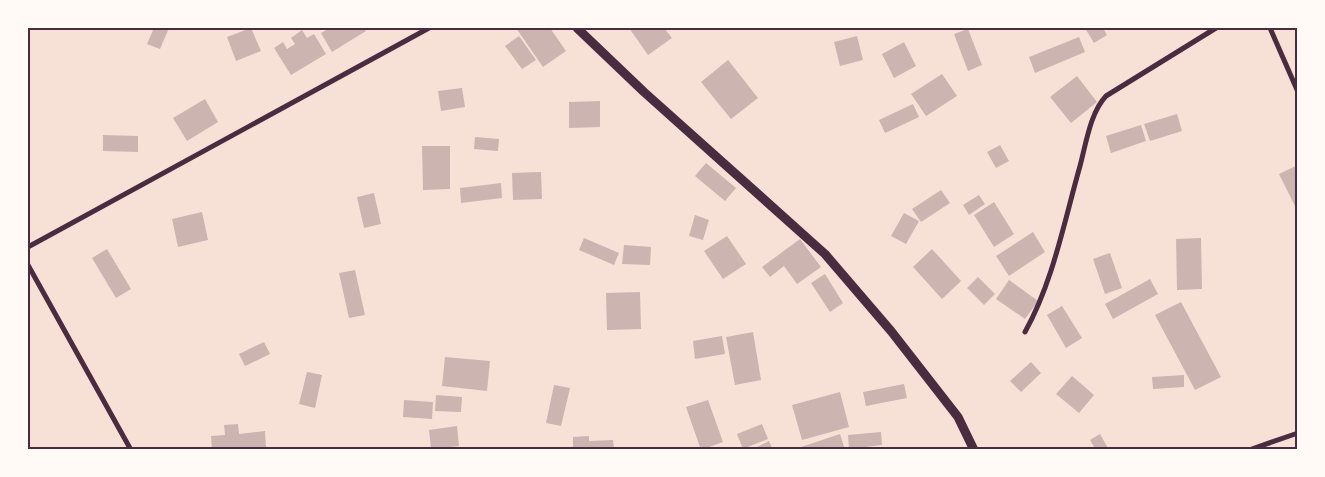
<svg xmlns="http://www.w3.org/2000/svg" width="1325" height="477" font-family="Quicksand,sans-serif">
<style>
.building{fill:#ccb4b1}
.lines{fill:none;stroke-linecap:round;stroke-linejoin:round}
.minor{stroke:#4a2c40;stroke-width:5}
.tertiary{stroke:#4a2c40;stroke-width:9}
.neatline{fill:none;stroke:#4a2c40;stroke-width:2}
</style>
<rect width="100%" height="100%" fill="#f7e1d7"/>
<g class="building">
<polygon points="154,28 169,28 160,49 147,44"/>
<polygon points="251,28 261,51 236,61 227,37"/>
<polygon points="330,28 364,28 366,31 332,52 321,33"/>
<polygon points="516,28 544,28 545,30 550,28 566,51 543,67"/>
<polygon points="629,28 664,28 672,38 648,55"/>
<polygon points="1085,28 1103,28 1107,35 1094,43"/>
<polygon points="968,29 982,65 968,71 954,34"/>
<polygon points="302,30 307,38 314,34 326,54 291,75 274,48 283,42 287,49 295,44 291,38"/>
<polygon points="519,36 536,60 522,69 505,46"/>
<polygon points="857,36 863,60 840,66 834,42"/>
<polygon points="1079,37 1085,52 1035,73 1029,57"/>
<polygon points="904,42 916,66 894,78 882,54"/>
<polygon points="728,60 758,98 731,119 701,82"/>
<polygon points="942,74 957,96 926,116 911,94"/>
<polygon points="1077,76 1097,102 1071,123 1050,97"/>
<polygon points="462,88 465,107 441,111 438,91"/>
<polygon points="205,99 218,122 187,141 173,118"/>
<polygon points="600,101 600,127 569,128 569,102"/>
<polygon points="913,104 919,117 885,133 879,120"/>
<polygon points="1177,114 1182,131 1150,141 1144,124"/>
<polygon points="1141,125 1146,141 1111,153 1106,136"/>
<polygon points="103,135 138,136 138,152 103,151"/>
<polygon points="475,137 499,139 498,151 474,149"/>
<polygon points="1000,145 1009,161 996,168 987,152"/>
<polygon points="422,146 450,146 450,189 423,190"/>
<polygon points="706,163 736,188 725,201 695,176"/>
<polygon points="1298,165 1298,212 1279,174"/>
<polygon points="541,172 542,199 513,200 512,173"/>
<polygon points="501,183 502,198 461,203 460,188"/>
<polygon points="941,190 950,203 921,222 912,209"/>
<polygon points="374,193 381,224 364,228 357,197"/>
<polygon points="979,195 985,204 969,215 963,205"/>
<polygon points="994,202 1014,234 994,247 974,215"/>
<polygon points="202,212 208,240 178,247 172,219"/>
<polygon points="904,213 919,221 906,244 891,236"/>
<polygon points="695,215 709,220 703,240 689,236"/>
<polygon points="1033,232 1045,252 1009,276 996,256"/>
<polygon points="727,236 746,264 723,279 704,251"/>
<polygon points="584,238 619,253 614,265 579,250"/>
<polygon points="1201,238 1202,289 1177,290 1176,239"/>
<polygon points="800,239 821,267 797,284 784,266 770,277 762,267"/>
<polygon points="624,245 651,247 650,265 622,264"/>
<polygon points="107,249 131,289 116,298 92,258"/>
<polygon points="932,249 961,281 942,299 913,267"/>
<polygon points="1110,253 1122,288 1105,294 1093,259"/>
<polygon points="355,270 365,315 349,318 339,273"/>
<polygon points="825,274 843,303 830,312 811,283"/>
<polygon points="978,277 995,294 984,305 967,288"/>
<polygon points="1150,279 1158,294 1113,319 1105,304"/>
<polygon points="1009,280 1038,301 1025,319 996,299"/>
<polygon points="640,292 641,329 607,330 606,293"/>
<polygon points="1181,302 1221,377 1195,390 1155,315"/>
<polygon points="1062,306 1082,338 1066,348 1047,315"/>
<polygon points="753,332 761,380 735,385 726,337"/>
<polygon points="722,336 725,354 695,359 693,341"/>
<polygon points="264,342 270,354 245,366 239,354"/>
<polygon points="445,357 490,361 487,391 442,386"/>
<polygon points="1031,362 1041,373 1021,392 1010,381"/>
<polygon points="307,372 322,375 315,408 299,404"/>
<polygon points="1184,375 1184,387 1153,389 1152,377"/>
<polygon points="1072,376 1094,395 1079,413 1056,394"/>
<polygon points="904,384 907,398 866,406 863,392"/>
<polygon points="554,385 570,388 561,426 546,423"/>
<polygon points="840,392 849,427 802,440 792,405"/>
<polygon points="436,395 462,397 461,412 435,411"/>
<polygon points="404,400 433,402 432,419 403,417"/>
<polygon points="708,400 723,442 701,450 686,407"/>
<polygon points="238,424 239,434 265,431 266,449 212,450 211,436 225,435 224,425"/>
<polygon points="762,424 768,439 743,449 737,434"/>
<polygon points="457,426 459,446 431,449 429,430"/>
<polygon points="881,432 882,445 849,449 848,435"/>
<polygon points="840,434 845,450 802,450 801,447"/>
<polygon points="1100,434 1109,450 1096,450 1090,440"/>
<polygon points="589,436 589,441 613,440 614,450 573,450 573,437"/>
<polygon points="769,441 773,450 751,450"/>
</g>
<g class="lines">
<g class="minor">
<polyline points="1270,28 1298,92"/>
<polyline points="28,247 429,28"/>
<polyline points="28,265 131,450"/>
<path d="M1025 332C1053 282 1064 222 1080 166 1086 144 1090 113 1106 96L1216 28"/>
<polyline points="1249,450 1298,433"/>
</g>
<polyline class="tertiary" points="577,28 644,92 825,254 891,331 958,417 974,450"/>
</g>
<rect width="1325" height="477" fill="none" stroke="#fffaf5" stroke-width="58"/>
<rect x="29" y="29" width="1267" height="419" class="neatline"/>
</svg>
